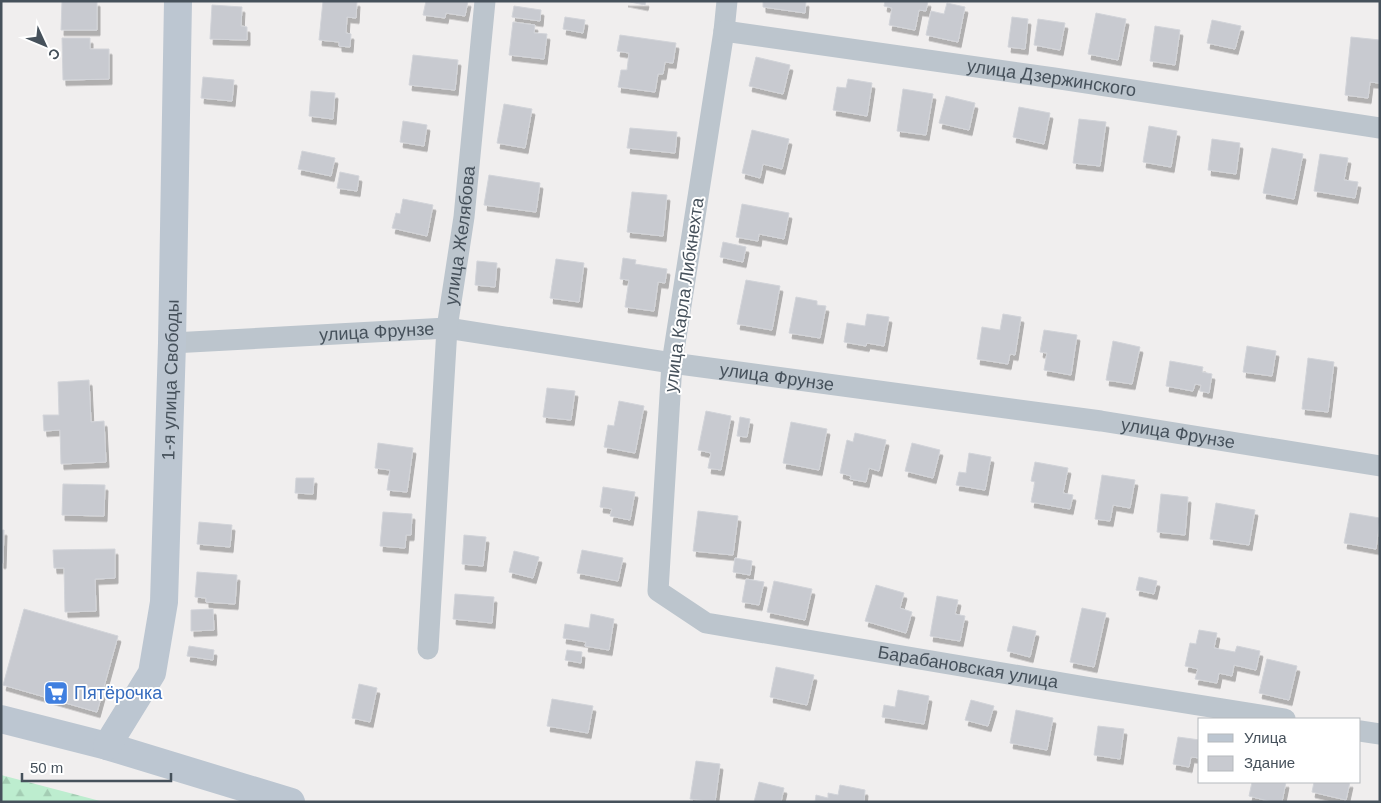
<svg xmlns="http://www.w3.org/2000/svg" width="1381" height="803" font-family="Helvetica,sans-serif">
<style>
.forest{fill:url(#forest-firs)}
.building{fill:#c8cad0;stroke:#d2d4d9;filter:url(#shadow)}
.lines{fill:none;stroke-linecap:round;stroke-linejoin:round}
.street{stroke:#bcc5cd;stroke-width:21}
.secondary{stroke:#bcc6d1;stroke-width:28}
.labels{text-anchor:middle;stroke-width:4;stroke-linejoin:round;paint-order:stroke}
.street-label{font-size:18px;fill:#46515b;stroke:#fff}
.shop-label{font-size:18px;fill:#366cbe;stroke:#fff;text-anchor:start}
</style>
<defs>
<pattern id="forest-firs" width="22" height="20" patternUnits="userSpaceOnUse" patternTransform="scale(1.25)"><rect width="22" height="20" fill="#bdedcf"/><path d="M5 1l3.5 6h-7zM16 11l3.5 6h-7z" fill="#a4cdb4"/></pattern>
<filter id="shadow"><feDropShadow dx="3" dy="5.5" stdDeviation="0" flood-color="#0004"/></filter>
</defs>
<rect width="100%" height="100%" fill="#f0eeee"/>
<polygon class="forest" points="1,775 104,802 1,802"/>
<g class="building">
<polygon points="62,1 97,1 97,30 61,30"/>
<polygon points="323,1 357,1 356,18 347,17 346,33 351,34 350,47 339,46 339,42 319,40"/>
<polygon points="426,1 468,1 465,16 446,13 445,18 423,15"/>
<polygon points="625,1 646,1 645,5"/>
<polygon points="763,1 806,1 805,13 763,7"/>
<polygon points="885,1 928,1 926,11 919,10 915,30 889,25 892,8 884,6"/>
<polygon points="947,3 965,7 958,42 926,35 931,11 944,14"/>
<polygon points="212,5 242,7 241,26 247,27 247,40 210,39"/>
<polygon points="514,6 541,10 540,21 512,17"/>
<polygon points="1096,13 1126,19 1118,60 1088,54"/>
<polygon points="565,17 585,20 583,33 563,29"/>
<polygon points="1012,17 1028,19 1025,49 1008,47"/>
<polygon points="1038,19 1065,23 1060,50 1034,45"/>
<polygon points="1212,20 1241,26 1235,49 1207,43"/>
<polygon points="513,22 535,25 534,33 547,34 544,59 509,55"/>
<polygon points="1155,26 1180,30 1175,65 1150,61"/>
<polygon points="620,35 676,43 673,63 665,62 663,74 658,74 655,92 618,87 621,70 627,70 629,53 617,51"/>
<polygon points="1351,37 1380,40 1379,83 1370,82 1368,98 1345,95"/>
<polygon points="62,38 90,38 90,49 109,49 109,79 63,80"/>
<polygon points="413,55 458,60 455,90 409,85"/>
<polygon points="756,57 790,65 783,94 749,86"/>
<polygon points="203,77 234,80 232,101 201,98"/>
<polygon points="848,79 872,83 867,116 833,110 837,87 846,88"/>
<polygon points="903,89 933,94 926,135 897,131"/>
<polygon points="311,91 335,93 333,119 309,116"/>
<polygon points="946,96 975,103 969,130 939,123"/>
<polygon points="504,104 532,109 525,148 497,143"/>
<polygon points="1019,107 1050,113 1044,144 1013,137"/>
<polygon points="1079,119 1106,122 1100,166 1073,163"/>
<polygon points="403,121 427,125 424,146 400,142"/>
<polygon points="1149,126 1177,131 1171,167 1143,162"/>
<polygon points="630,128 677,132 675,153 627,148"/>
<polygon points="752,130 789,139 782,169 763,164 760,178 742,173"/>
<polygon points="1212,139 1240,143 1236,174 1208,170"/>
<polygon points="1272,148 1303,154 1294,199 1263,193"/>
<polygon points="302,151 335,158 331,176 298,169"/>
<polygon points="1320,154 1348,158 1344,180 1358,182 1355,198 1314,191"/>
<polygon points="340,172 359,176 357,191 337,188"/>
<polygon points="489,175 540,183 536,212 484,205"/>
<polygon points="632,192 667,195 663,236 627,232"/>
<polygon points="403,199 433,205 427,236 392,228 396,213 400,214"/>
<polygon points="742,204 789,213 784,239 759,234 758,241 736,237"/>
<polygon points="723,242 746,247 743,262 720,257"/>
<polygon points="623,258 636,260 635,264 667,269 665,283 658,282 654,311 625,307 629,280 620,279"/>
<polygon points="556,259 584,263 579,302 550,298"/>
<polygon points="477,261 497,263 495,287 475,285"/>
<polygon points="746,280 780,286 772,330 737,324"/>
<polygon points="796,297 817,301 817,305 826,306 820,338 789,333"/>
<polygon points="867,314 889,317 884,346 867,343 866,346 844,342 847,323 865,326"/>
<polygon points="1003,314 1021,317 1015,355 1010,354 1008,364 977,359 982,327 1000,330"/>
<polygon points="1044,330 1077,335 1071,375 1044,370 1047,353 1040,352"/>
<polygon points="1113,341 1140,347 1132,384 1106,380"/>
<polygon points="1247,346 1276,351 1272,376 1243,372"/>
<polygon points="1308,358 1334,362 1328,412 1302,409"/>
<polygon points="1170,361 1203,367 1202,372 1212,374 1209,393 1200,391 1201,385 1195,384 1193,391 1166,386"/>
<polygon points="89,380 91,422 104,421 106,462 61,464 60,430 44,431 43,415 59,415 58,382"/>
<polygon points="547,388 575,391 571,420 543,417"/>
<polygon points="619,401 644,406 635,453 604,447 608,425 614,426"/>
<polygon points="706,411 731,416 721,470 708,468 711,453 698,450"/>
<polygon points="740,417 750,419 747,437 737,436"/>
<polygon points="791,422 827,429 819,470 783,463"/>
<polygon points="855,433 886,440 879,471 869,468 866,482 850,479 851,476 840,473 847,440 853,442"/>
<polygon points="378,443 413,448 407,492 387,490 390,470 375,468"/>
<polygon points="912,443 940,450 933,478 905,471"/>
<polygon points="969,453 991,457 985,490 956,485 959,472 966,473"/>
<polygon points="1035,462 1068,468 1063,493 1073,495 1070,509 1031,502 1035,482 1031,481"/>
<polygon points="1102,475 1135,480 1130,508 1113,505 1110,521 1095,519"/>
<polygon points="296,478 314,478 313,494 295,493"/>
<polygon points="63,484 105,485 104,516 62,515"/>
<polygon points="603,487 635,492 630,520 610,516 612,509 600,507"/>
<polygon points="1161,494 1188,497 1185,535 1157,532"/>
<polygon points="1216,503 1255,510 1249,545 1210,539"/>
<polygon points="698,511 738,516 733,555 693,551"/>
<polygon points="383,512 412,514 411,535 406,535 405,548 380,546"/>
<polygon points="1350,513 1380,518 1376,549 1344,543"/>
<polygon points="199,522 232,525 230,547 197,544"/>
<polygon points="1,530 4,530 3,563 1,563"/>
<polygon points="464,535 486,537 483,566 462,564"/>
<polygon points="115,549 115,578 95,579 96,611 65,612 64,568 54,568 53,550"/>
<polygon points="582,550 623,558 618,581 577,573"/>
<polygon points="514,551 539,557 533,578 509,572"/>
<polygon points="735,558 752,561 750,575 733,572"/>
<polygon points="197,572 237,575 235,604 206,602 206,598 195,597"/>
<polygon points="1139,577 1157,581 1154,594 1136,590"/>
<polygon points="746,579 764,582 759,605 742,602"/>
<polygon points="774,581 812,589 805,620 767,612"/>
<polygon points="876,585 904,593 900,608 912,612 906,633 865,621"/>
<polygon points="455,594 494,597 492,623 453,619"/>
<polygon points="937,596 958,600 955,614 965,616 960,641 930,636"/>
<polygon points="1082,608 1106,613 1094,667 1070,662"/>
<polygon points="24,609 118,636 97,712 3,685"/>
<polygon points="213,609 214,630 191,631 191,610"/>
<polygon points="591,614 614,619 609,650 585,646 586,642 563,638 565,624 589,628"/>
<polygon points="1013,626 1036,631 1030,657 1007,651"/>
<polygon points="1199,630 1217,633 1214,648 1235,652 1237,646 1260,651 1256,670 1234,665 1232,676 1219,673 1217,683 1195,679 1198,669 1185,666 1190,643 1196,644"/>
<polygon points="189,646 214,650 213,660 187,656"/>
<polygon points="567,650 582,652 581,663 565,660"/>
<polygon points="1267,659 1297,666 1289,700 1259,693"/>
<polygon points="776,667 814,675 807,705 770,697"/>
<polygon points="359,684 377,688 370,722 352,718"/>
<polygon points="898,690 929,696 924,724 882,717 884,705 895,707"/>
<polygon points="552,699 593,706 588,733 547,726"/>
<polygon points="971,700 994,706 988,726 965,720"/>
<polygon points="1016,710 1053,718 1047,750 1010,743"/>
<polygon points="1098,726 1124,729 1120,759 1094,755"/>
<polygon points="1178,737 1200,740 1200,758 1191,757 1189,767 1173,764"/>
<polygon points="696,761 720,764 715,802 690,799"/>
<polygon points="759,782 784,788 781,802 754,802"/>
<polygon points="1252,782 1286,782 1282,802 1272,802 1249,796"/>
<polygon points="1314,782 1350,782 1346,800 1312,792"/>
<polygon points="840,785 865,790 864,802 815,802 816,795 828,798 828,793 838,795"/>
</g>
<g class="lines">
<g class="street">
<path id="s1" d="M727 1 724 31 672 363 658 591 706 623 1092 688 1285 719"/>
<path id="s2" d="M724 31 1054 78 1380 128"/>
<path id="s3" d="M172 343 447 328 672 363 1101 421 1380 466"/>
<path id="s4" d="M428 649 447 328 464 217 485 1"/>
<polyline points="1360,731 1380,734"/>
</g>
<g class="secondary">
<polyline points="1,719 107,746 291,802"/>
<path id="s5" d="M107 746 152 673 164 602 172 343 178 1"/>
</g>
</g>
<defs>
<symbol id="supermarket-square" viewBox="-11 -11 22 22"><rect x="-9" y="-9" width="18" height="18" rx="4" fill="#3f7fe0" stroke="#fff"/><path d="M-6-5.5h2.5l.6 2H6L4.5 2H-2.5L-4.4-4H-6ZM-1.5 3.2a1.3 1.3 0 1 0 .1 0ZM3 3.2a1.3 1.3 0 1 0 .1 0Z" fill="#fff"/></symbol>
</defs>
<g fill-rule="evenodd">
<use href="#supermarket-square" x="42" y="679" width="28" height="28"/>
</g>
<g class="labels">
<g class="street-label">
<text dy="6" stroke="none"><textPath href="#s2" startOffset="331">улица Дзержинского</textPath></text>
<text dy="6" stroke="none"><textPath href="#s4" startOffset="415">улица Желябова</textPath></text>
<text transform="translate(684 295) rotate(-82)" y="6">улица Карла Либкнехта</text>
<text dy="6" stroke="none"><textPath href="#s3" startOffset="205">улица Фрунзе</textPath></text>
<text dy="6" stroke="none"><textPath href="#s3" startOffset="609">улица Фрунзе</textPath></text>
<text dy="6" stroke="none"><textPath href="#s5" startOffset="380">1-я улица Свободы</textPath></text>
<text dy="6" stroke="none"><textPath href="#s3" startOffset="1014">улица Фрунзе</textPath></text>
<text dy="6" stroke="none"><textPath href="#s1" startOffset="918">Барабановская улица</textPath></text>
</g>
<g class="shop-label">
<text x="74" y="699">Пятёрочка</text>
</g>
</g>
<rect width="1381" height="803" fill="none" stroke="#46515b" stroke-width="5"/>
<rect x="1198" y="718" width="162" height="65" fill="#ffffff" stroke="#b5b9bd"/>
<rect x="1208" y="734" width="25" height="8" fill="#bcc6d1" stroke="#b5b9bd"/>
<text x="1244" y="743" font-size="15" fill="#46515b">Улица</text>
<rect x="1208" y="756" width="25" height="15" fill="#c8cad0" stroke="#b5b9bd"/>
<text x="1244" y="768" font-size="15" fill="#46515b">Здание</text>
<g transform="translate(45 45) rotate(134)" stroke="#ffffff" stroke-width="4" paint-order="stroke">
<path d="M0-4L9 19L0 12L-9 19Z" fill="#46515b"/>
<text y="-8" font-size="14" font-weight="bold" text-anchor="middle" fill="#46515b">С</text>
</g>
<path d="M22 773v8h149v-8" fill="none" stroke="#46515b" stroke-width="2.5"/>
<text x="30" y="773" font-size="15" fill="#46515b" stroke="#ffffff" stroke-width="4" paint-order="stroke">50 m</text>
</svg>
